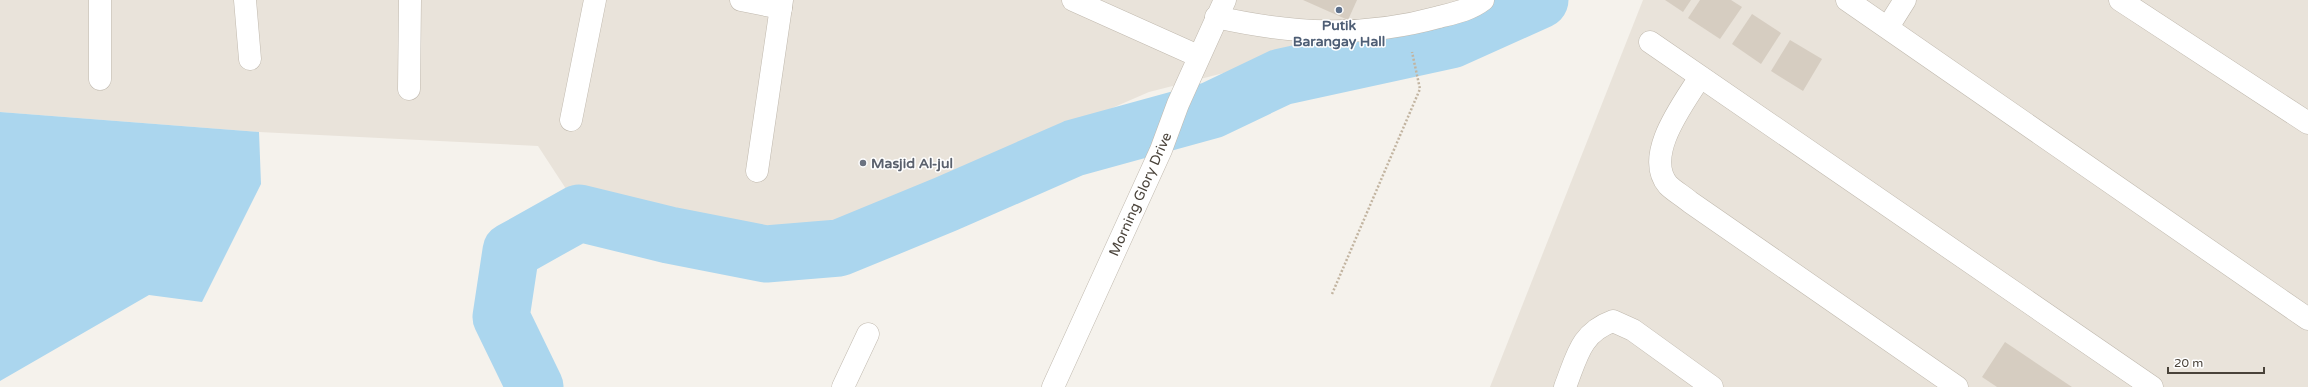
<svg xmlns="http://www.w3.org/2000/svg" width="2308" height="387" font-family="'Varela Round',sans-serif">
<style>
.residential{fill:#e9e3da}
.water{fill:#abd6ee}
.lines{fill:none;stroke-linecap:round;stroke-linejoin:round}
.river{stroke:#abd6ee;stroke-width:57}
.building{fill:#d6cdc1}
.minor-casing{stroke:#c0b9ae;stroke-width:23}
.path{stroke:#c2b4a0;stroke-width:2.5;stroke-dasharray:2 2;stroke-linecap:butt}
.minor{stroke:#fff;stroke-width:22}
.service-dot{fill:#5c6f8a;stroke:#fff;stroke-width:1.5}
.worship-dot{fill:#6b7280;stroke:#fff;stroke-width:1.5}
.labels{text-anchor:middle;stroke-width:3;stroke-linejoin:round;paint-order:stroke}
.service-label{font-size:14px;font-weight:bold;fill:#4e5e75;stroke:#fff}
.worship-label{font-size:14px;font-weight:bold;fill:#5b616d;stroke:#fff;text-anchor:start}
.street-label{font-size:14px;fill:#494239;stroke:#fff}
</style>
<rect width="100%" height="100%" fill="#f5f2ec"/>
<g class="residential">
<polygon points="0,0 1529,0 1523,5 1440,28 1303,53 1149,92 843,225 760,233 570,195 538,146 259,132 0,112"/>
<polygon points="1643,0 2308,0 2308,387 1490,387"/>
</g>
<polygon class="water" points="0,112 259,132 261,184 202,302 149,295 0,381"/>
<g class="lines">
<polyline class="river" points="535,387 501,317 511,251 579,213 669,235 766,254 839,248 946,204 1074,148 1212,110 1281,77 1451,40 1540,0"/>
</g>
<g class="building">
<polygon points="1303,0 1357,0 1348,20"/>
<polygon points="1665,0 1691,0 1683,12"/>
<polygon points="1700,0 1731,0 1742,7 1720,39 1688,18"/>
<polygon points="1752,14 1781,33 1761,64 1732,44"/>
<polygon points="1790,40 1822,59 1803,91 1771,71"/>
<polygon points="2005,342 2072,387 1997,387 1982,377"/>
</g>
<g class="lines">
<defs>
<g id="minor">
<polyline points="245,0 250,59"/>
<polyline points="741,0 781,8"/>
<polyline points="1073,0 1198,56"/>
<polyline points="1847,0 2308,319"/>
<polyline points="2120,0 2308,123"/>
<path d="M1216 17C1292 34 1363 38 1439 17 1455 13 1470 10 1483 0"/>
<polyline points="1888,27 1905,0"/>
<polyline points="1650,42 2152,387"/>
<path d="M1700 77C1684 103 1643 155 1668 185 1674 191 1683 196 1690 202L1957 387"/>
<polyline points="100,79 100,0"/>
<polyline points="409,89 410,0"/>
<polyline points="571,120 595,0"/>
<polyline points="757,171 782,0"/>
<polyline points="843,387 868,334"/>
<polyline points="1053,387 1161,150 1178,104 1225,0"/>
<path d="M1565 387C1577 357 1580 333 1613 321L1633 330 1712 387"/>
</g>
</defs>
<use href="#minor" class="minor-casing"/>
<polyline class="path" points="1332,294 1420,89 1412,52"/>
<use href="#minor" class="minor"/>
</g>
<circle class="service-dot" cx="1339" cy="10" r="4"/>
<circle class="worship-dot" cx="863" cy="163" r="4"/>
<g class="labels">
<g class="service-label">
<text x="1339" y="30">Putik<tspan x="1339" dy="16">Barangay Hall</tspan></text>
</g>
<g class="worship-label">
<text x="871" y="168">Masjid Al-jul</text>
</g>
<g class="street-label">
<text transform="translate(1140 194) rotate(-66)" y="5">Morning Glory Drive</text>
</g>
</g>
<path d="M2168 367v6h96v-6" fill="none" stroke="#494239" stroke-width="2"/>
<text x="2174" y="367" font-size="12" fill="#494239" stroke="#ffffff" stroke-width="3" paint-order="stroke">20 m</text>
</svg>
